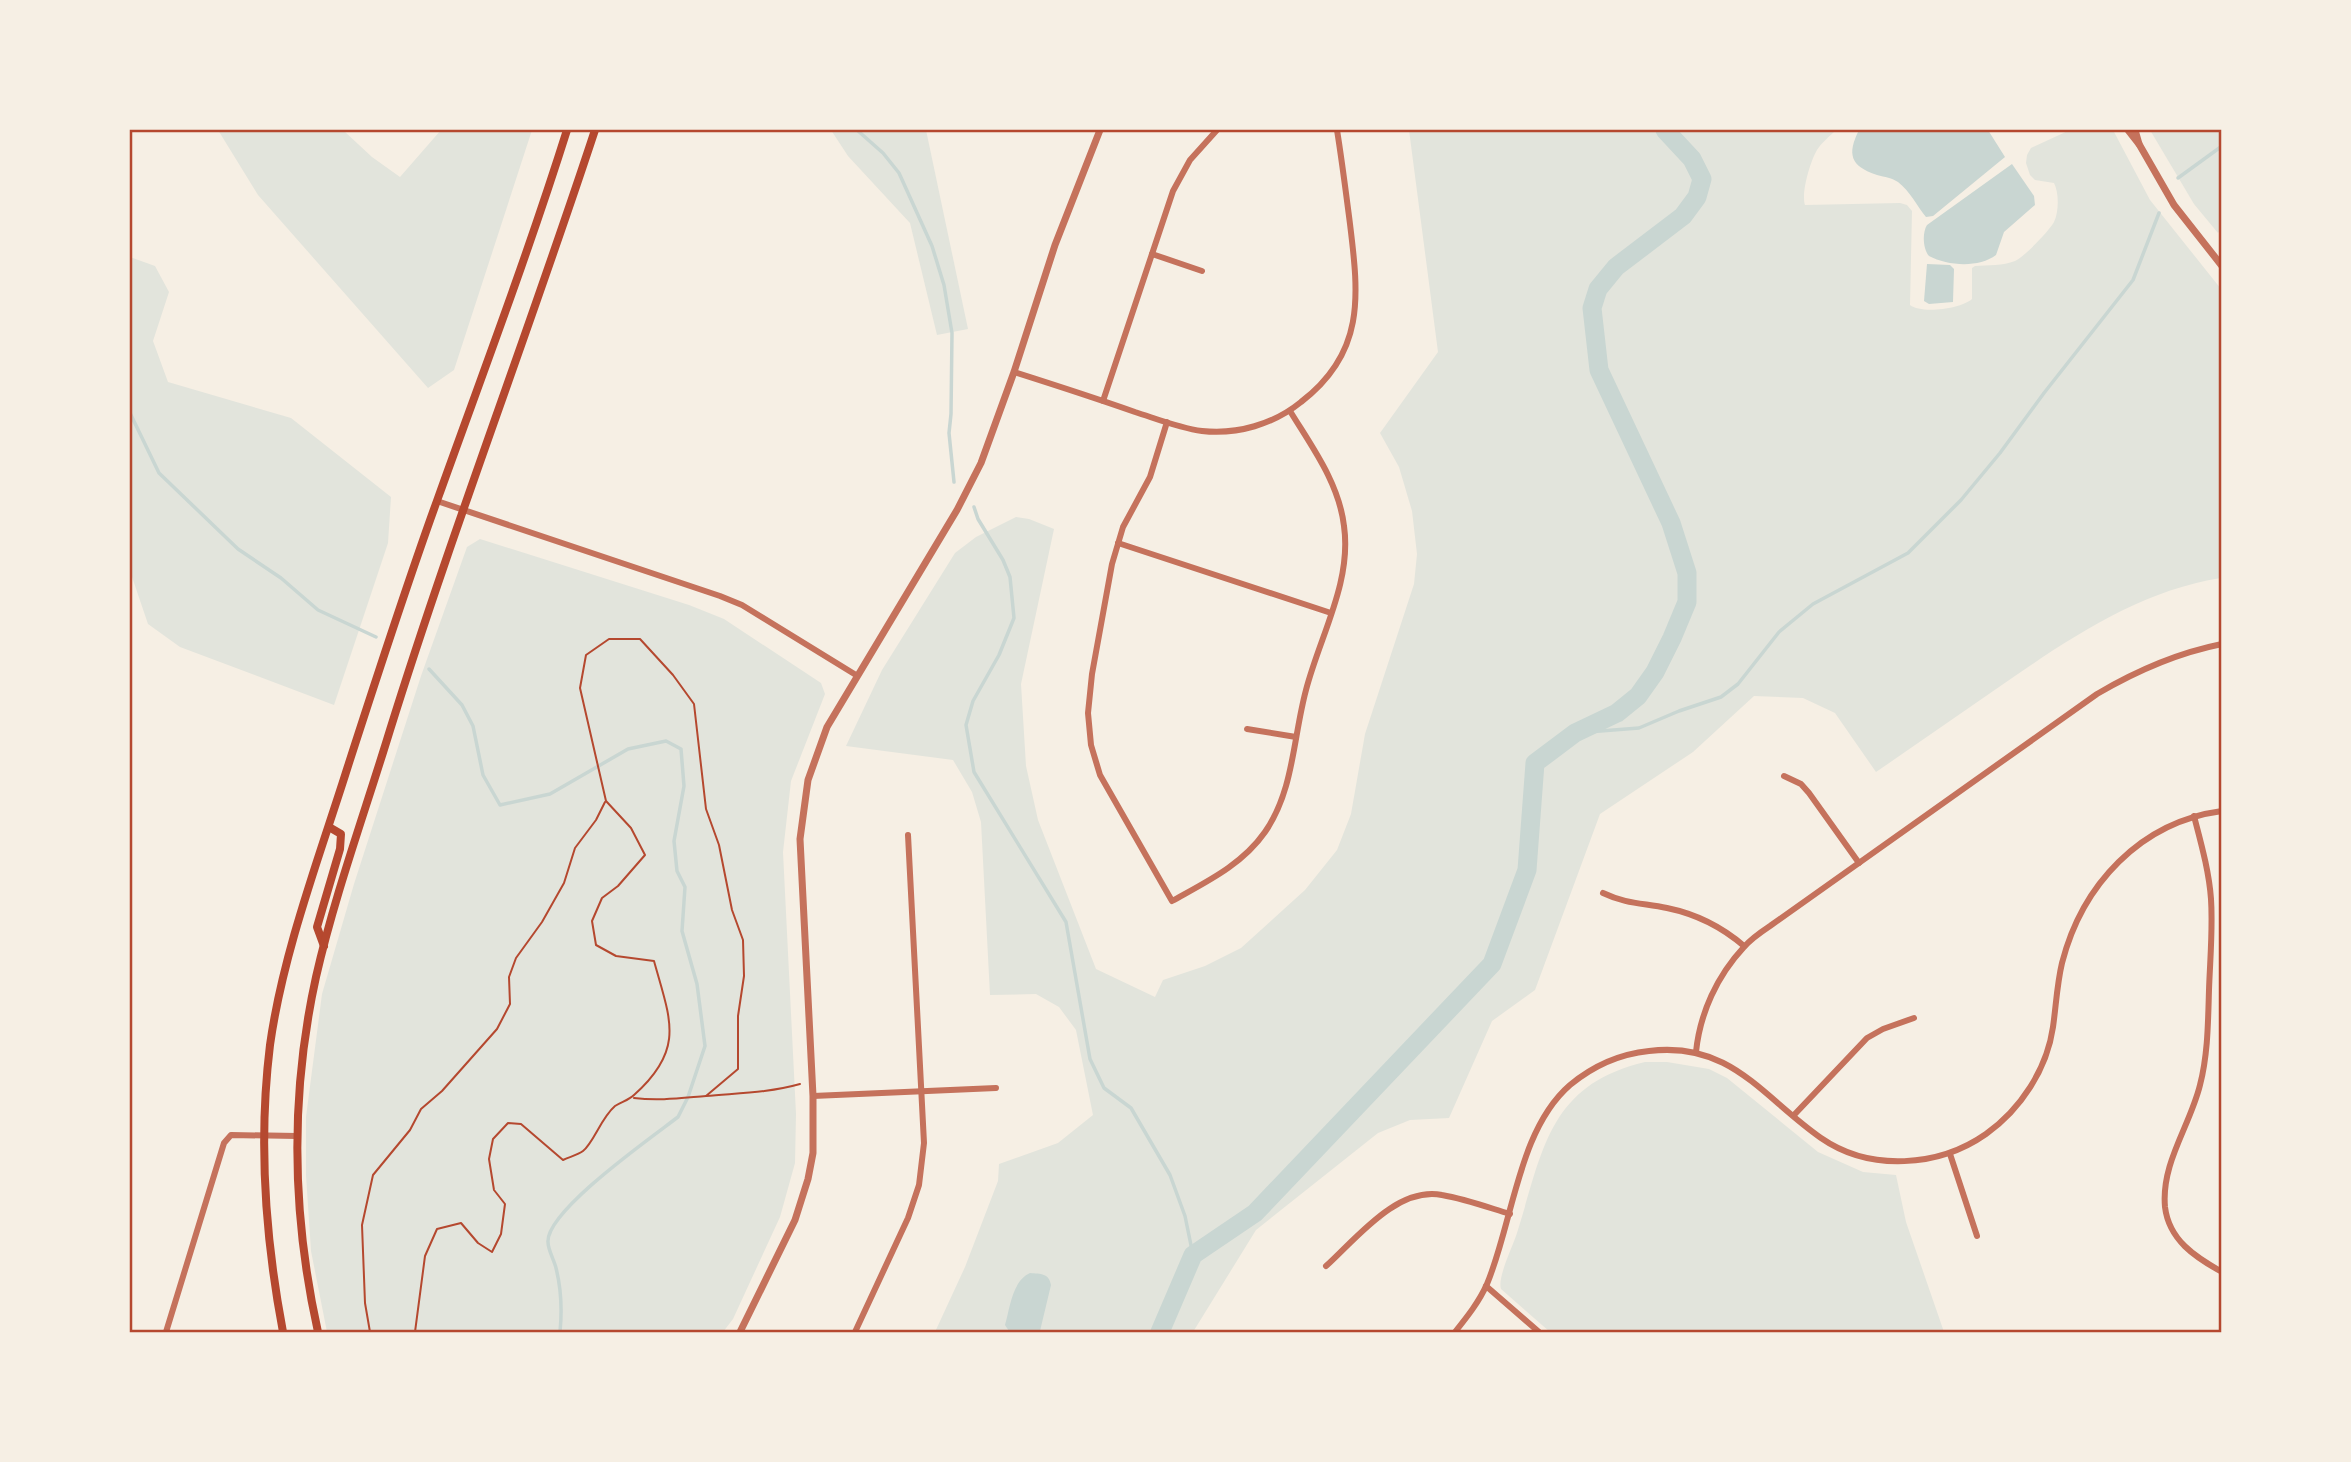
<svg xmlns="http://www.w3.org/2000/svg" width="2351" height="1462" font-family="'Varela Round',sans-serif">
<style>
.green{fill:#e2e4dc}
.water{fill:#c9d6d2}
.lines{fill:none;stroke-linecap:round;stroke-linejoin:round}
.stream{stroke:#c9d6d2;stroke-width:3.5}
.river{stroke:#c9d6d2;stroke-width:19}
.path{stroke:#b5482f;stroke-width:2}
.minor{stroke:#c5725c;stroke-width:6}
.tertiary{stroke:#c5725c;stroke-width:7}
.secondary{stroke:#b5482f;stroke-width:8}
.neatline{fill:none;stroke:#b5482f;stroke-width:2.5}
</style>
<rect width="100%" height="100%" fill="#f6efe4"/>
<g class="green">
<polygon points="218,130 344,131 372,157 400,177 441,130 532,130 454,370 428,388 258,195"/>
<polygon points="831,130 926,130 968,329 937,335 910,223 848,156"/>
<path d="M1409 130H1836C1830 136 1821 143 1817 150 1810 162 1801 193 1805 205L1900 203 1907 205 1912 211 1910 305C1921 314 1961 309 1972 299V268L1975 266C1988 265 2003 266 2015 261 2023 258 2050 230 2054 222 2059 211 2059 193 2054 183L2035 180 2030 175 2026 163 2027 155 2031 148 2070 130H2113L2150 200 2221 289V578C2138 591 2067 640 1999 687 1958 715 1917 744 1876 772L1835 713 1803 698 1754 696 1693 752 1600 814 1535 990 1492 1021 1449 1118 1410 1120 1378 1133 1256 1230 1193 1332H935L965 1267 998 1181 999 1164 1058 1143 1093 1115 1076 1030 1059 1007 1036 994 990 995 981 822 972 792 953 760 846 746 882 670 955 553 976 537 1016 517 1029 519 1054 529 1021 684 1026 766 1038 820 1096 969 1155 997 1163 980 1205 966 1241 948 1305 890 1337 850 1351 814 1365 734 1414 584 1417 554 1412 511 1399 467 1380 433 1438 352Z"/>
<polygon points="2150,130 2221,130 2222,227 2218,233 2194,204"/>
<polygon points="130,257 155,266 169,292 153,341 168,382 291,418 391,497 388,543 334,705 180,647 148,624 130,571"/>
<polygon points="480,539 689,605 724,619 821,683 825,694 791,781 783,852 796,1114 795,1163 780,1217 733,1319 723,1332 327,1332 311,1251 306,1175 306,1117 322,994 354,884 421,676 467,547"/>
<path d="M1645 1062H1667L1709 1069 1727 1078 1818 1152 1863 1172 1896 1175 1906 1222 1944 1332H1550L1501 1289C1497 1278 1513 1246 1517 1233 1543 1151 1548 1085 1645 1062Z"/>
</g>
<g class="water">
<path d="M1859 130H1988L2005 157 1933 216 1926 217C1917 206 1910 191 1898 182 1892 178 1885 177 1877 175 1850 166 1847 154 1859 130Z"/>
<path d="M2012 164 2034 196 2035 205 2004 232 1996 255C1979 268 1948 266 1929 256 1923 249 1922 233 1927 225Z"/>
<polygon points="1927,264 1950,265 1954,269 1953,302 1929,304 1924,301"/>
<path d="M1030 1273C1041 1274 1049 1273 1051 1285L1040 1331H1009L1005 1325C1010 1308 1012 1281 1030 1273Z"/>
</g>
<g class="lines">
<g class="stream">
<polyline points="857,130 883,153 899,173 932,246 944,285 952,333 951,414 949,433 954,482"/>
<polyline points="2178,178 2222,146"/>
<polyline points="130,413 159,473 238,549 281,578 318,610 376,637"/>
<polyline points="974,507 978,519 1003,560 1010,577 1014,618 999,655 973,701 966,725 974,772 1066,922 1090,1059 1104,1088 1131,1108 1170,1175 1185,1216 1193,1255"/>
<path d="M429 669 462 705 473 726 483 775 500 805 550 794 628 749 666 741 681 749 684 786 674 841 677 871 685 887 682 931 697 984 705 1046 688 1097 678 1117C652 1137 546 1211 548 1242 548 1250 554 1260 556 1268 561 1288 562 1312 560 1332"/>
<polyline points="1575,733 1639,728 1679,711 1721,697 1738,684 1779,632 1813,604 1908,553 1961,500 2000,453 2044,393 2133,280 2159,213"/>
</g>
<polyline class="river" points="1160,1332 1193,1255 1255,1213 1492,964 1527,870 1535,763 1575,733 1617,713 1638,696 1655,672 1672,638 1687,602 1687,573 1671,523 1599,370 1592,308 1598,289 1616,267 1683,216 1697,197 1702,179 1692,159 1665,130"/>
<g class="path">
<path d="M634 1098C659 1101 681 1098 706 1096 738 1093 768 1093 800 1084"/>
<polyline points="370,1332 365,1303 362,1225 373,1175 410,1130 421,1109 442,1091 497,1029 510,1004 509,977 516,958 542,922 564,883 575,848 596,820 605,802"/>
<path d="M415 1332 425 1256 437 1229 461 1223 478 1243 492 1252 501 1234 505 1204 494 1190 489 1159 493 1139 508 1123 521 1124 563 1160C569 1157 578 1155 583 1151 594 1142 601 1118 615 1106 621 1102 629 1100 634 1095 686 1049 670 1019 654 961L616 956 596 945 592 921 602 898 618 886 645 855 631 828 606 801 580 688 586 655 609 639H640L673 675 694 704 706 809 719 845 732 910 743 940 744 976 738 1016V1069L706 1096"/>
</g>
<g class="minor">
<polyline points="1152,254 1202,271"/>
<path d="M1014 372C1055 385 1095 398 1135 412 1157 419 1179 428 1202 431 1237 435 1274 424 1301 402 1365 353 1359 297 1350 224 1346 193 1342 161 1337 130"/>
<polyline points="1103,401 1173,191 1190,160 1217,130"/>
<path d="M1167 422 1150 477 1123 527 1112 564 1092 674 1088 713 1091 745 1100 775 1172 901C1206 882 1242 865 1265 832 1294 790 1293 738 1306 690 1320 636 1352 582 1344 526 1339 483 1312 447 1290 411"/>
<polyline points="437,501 720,596 742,605 856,675"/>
<polyline points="1118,543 1331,613"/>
<polyline points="1247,729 1296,737"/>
<polyline points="1784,776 1801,784 1809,793 1859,863"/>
<path d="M2194 816C2201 843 2209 871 2211 899 2213 929 2210 960 2209 990 2208 1022 2208 1054 2200 1085 2190 1126 2161 1163 2165 1207 2169 1240 2195 1257 2222 1272"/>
<path d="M1603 893C1626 904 1643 903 1667 908 1696 914 1722 927 1744 946"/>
<path d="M1696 1052C1700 1013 1717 976 1744 947 1751 939 1761 932 1770 926L2097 694C2136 671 2177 653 2222 644"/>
<polyline points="813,1096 996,1088"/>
<polyline points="1794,1115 1867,1038 1883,1029 1914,1018"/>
<polyline points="1950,1154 1977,1236"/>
<path d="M1326 1266C1356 1239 1397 1186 1442 1195 1465 1199 1487 1207 1510 1214"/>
<polyline points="1486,1286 1539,1332"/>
<polyline points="166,1332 224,1143 231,1135 297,1136"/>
<polyline points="855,1332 908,1218 919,1185 924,1143 908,835"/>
<path d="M1455 1332C1467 1317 1479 1302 1487 1284 1513 1222 1518 1130 1570 1085 1593 1066 1620 1054 1649 1051 1731 1041 1762 1097 1821 1138 1870 1172 1939 1167 1986 1134 2021 1109 2047 1069 2053 1027 2056 1006 2057 984 2062 963 2082 885 2140 822 2222 811"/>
</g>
<g class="tertiary">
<polyline points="2128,130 2139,144 2135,130"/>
<polyline points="2139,144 2174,205 2222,266"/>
<polyline points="740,1332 795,1220 808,1179 813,1153 813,1096 800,839 808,780 827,727 957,510 981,463 1014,372 1055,245 1100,130"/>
</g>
<g class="secondary">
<polyline points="324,946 317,927 340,849 341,834 329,827"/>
<path d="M283 1332C265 1237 258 1142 270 1045 283 952 320 855 348 766 377 676 406 586 438 498 482 375 528 254 567 130"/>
<path d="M318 1332C292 1215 290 1095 316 977 335 894 365 812 390 730 453 528 529 331 595 130"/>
</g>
</g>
<rect width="2351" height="1462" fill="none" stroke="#f6efe4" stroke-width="262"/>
<rect x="131" y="131" width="2089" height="1200" class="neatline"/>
</svg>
